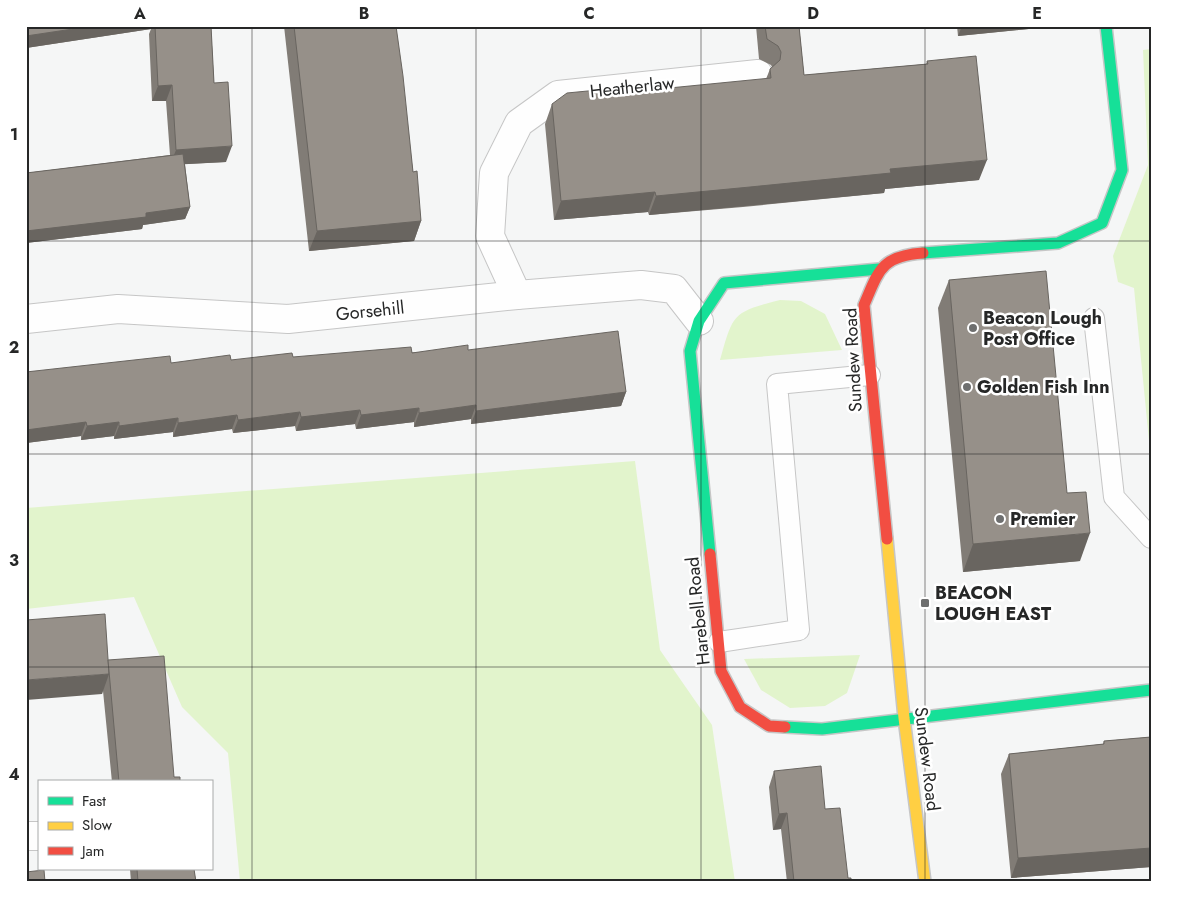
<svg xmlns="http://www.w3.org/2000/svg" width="1177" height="908" font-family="Jost,sans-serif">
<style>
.green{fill:#e2f4cc}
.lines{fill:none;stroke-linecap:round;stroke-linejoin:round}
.lane-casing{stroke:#c6c6c6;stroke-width:22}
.street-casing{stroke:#c6c6c6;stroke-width:30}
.fast-casing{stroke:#c6c6c6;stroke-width:14}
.slow-casing{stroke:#c6c6c6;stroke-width:14}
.jam-casing{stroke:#c6c6c6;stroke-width:14}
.lane{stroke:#fefefe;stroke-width:20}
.street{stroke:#fefefe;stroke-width:28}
.fast{stroke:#16e098;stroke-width:11}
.slow{stroke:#ffcf43;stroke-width:11}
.jam{stroke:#f24e42;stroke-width:11}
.wall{fill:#817c76}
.shaded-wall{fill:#696560}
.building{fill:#969089;stroke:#696560}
.grid{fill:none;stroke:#262727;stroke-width:1;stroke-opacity:0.55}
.poi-dot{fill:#6e6f6f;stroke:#fff;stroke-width:2}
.labels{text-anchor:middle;stroke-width:5;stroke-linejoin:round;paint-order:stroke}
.street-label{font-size:18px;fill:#262727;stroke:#fff}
.poi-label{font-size:18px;font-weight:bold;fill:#262727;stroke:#fff;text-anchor:start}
.neatline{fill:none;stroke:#262727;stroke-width:2}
.grid-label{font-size:16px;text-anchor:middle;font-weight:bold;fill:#262727}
</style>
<rect width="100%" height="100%" fill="#f5f6f6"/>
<g class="green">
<polygon points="1151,49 1151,461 1134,288 1118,282 1113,256 1148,165 1143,50"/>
<path d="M780 300 801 301 825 314 842 350 720 360C733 314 732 312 780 300Z"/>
<polygon points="635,461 660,650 712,725 735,882 240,882 228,753 182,707 134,597 26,609 26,508"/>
<polygon points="860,655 847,693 825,706 790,708 761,690 744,659"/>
</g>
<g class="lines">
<defs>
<g id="lane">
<polyline points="1094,318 1114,497 1151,538"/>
<polyline points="719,642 799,630 777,384 870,375"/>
</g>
<g id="street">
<polyline points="517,295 490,236 494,173 519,123 558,95 758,74"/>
<polyline points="26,319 118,309 288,319 517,295 641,285 674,289 699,321"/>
<polyline points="26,836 39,836"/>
</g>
<g id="fast">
<polyline points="923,253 1058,243 1102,223 1122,170 1106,26"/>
<polyline points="710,554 690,351 699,321 724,283 879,269"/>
<polyline points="785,727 822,729 1151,690"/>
</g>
<polyline id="slow" points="887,539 904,718 925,882"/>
<g id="jam">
<path d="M887 539 864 305C879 270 881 256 923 253"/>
<polyline points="710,554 721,671 740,707 769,726 785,727"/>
</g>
</defs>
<use href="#lane" class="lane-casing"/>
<use href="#street" class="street-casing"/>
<use href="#fast" class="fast-casing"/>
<use href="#slow" class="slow-casing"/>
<use href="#jam" class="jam-casing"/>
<use href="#lane" class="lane"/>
<use href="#street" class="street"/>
<use href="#fast" class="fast"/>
<use href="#slow" class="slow"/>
<use href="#jam" class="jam"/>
</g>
<g class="wall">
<polygon points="26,26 211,26 214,83 226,162 185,164 190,207 185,219 143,225 142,229 26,243 26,173 170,155 166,101 152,101 149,34 151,29 26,48"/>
<polygon points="284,26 396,26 413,172 421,221 414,241 309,251"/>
<polygon points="756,26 799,26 804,75 926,64 927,61 979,180 885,189 884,193 743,207 649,215 648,212 554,220 545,124 552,104 598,95 766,79 770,69 772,67 771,65 759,59"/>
<polygon points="957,26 1059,26 958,36"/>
<polygon points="949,280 1067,493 1080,561 963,572 938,308"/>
<polygon points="468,350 626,392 621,406 471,424 471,419 414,427 414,422 356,429 355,424 296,431 295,426 233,433 232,429 173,437 173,432 114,439 114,436 81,440 81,436 26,443 26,372 171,363"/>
<polygon points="108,660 174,777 180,782 112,782 103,691 102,694"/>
<polygon points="1151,737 1151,867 1011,878 1001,774 1009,754 1103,744 1104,741"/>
<polygon points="774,771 825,809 848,878 851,882 787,882 781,829 773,830 769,787"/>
<polygon points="130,869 194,869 196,882 131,882"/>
</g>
<g class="shaded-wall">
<polygon points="93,26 152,26 151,29 26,48 26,36"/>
<polygon points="962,26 1059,26 958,36"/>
<polygon points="172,85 166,101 152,101 158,86"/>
<polygon points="232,146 226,162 170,165 176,150"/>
<polygon points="987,160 979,180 885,189 884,193 649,215 656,196 890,169"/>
<polygon points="655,192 648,212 554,220 561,201"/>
<polygon points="190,207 185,219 143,225 142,229 26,243 26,231 146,213"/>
<polygon points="421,221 414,241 309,251 317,231"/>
<polygon points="626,392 621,406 471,424 476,411"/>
<polygon points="476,405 471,419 414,427 419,413"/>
<polygon points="419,408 414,422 356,429 361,415"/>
<polygon points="360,410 355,424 296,431 301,417"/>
<polygon points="300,412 295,426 233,433 238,420"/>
<polygon points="237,415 232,429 173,437 178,423"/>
<polygon points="178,418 173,432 114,439 119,426"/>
<polygon points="86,422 81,436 26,443 26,430"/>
<polygon points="119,422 114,436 81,440 87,426"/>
<polygon points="1090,533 1080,561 963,572 973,544"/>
<polygon points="109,674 102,694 26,700 26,680"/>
<polygon points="787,813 781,829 773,830 779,814"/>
<polygon points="1151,848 1151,867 1011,878 1018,858"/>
</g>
<g class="building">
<polygon points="26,26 93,26 26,36"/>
<polygon points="155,26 211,26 214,83 228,82 232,146 176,150 172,85 158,86"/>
<polygon points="294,26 396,26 403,76 413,172 417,171 421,221 317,231"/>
<polygon points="765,26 799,26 804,75 928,64 927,61 976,56 987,160 890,169 891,173 750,187 656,196 655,192 561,201 552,104 567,93 598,90 598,95 771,78 770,69 780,60 781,52 778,46 767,39"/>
<polygon points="183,154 190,207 146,213 146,217 26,231 26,173"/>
<polygon points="1046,271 1067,493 1086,492 1090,533 973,544 949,280"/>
<polygon points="618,331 626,392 476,411 476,405 419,413 419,408 361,415 360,410 301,417 300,412 238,420 237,415 178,423 178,418 119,426 119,422 87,426 86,422 26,430 26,372 170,356 171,363 230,355 231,360 292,353 293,357 411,347 412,353 468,345 468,350"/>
<polygon points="105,614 109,674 26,680 26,620"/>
<polygon points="164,656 174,777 180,777 180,782 119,782 108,660"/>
<polygon points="1151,737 1151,848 1018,858 1009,754 1104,744 1104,741"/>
<polygon points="821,766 825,809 840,808 848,878 851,878 851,882 794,882 787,813 779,814 774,771"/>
<polygon points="137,869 194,869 196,882 138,882"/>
<polygon points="44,870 45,882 26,882 26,872"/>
</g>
<path class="grid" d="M252 26V882M476 26V882M701 26V882M925 26V882M26 241H1151M26 454H1151M26 667H1151"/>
<g class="poi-dot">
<circle cx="973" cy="328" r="5"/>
<circle cx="967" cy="387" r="5"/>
<circle cx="1000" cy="519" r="5"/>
<rect x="920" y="598" width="10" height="10" rx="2.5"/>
</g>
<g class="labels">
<g class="street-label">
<text transform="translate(632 87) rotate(-6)" y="6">Heatherlaw</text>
<text transform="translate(370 311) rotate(-6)" y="6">Gorsehill</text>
<text transform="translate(853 360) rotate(-93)" y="6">Sundew Road</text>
<text transform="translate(698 611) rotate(-96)" y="6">Harebell Road</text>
<text transform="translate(927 759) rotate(83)" y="6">Sundew Road</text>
</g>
<g class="poi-label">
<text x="983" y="324">Beacon Lough<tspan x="983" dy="21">Post Office</tspan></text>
<text x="977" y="393">Golden Fish Inn</text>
<text x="1010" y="525">Premier</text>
<text x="935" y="599">BEACON<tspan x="935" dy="21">LOUGH EAST</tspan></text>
</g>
</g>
<rect width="1177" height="908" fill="none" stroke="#ffffff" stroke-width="55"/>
<rect x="38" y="780" width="175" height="90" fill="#ffffff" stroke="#a8a9a9"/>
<rect x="48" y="797" width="25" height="8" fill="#16e098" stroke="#a8a9a9"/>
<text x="82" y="806" font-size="15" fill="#262727">Fast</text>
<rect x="48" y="822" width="25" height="8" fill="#ffcf43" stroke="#a8a9a9"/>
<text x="82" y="830" font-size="15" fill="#262727">Slow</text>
<rect x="48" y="847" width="25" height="8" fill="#f24e42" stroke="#a8a9a9"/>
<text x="82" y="856" font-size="15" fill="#262727">Jam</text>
<rect x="28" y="28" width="1122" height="852" class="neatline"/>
<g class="grid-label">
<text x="140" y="19">A</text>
<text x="364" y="19">B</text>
<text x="589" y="19">C</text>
<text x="813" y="19">D</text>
<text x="1037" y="19">E</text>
<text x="14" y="140">1</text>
<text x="14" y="353">2</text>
<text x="14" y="566">3</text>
<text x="14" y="780">4</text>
</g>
</svg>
